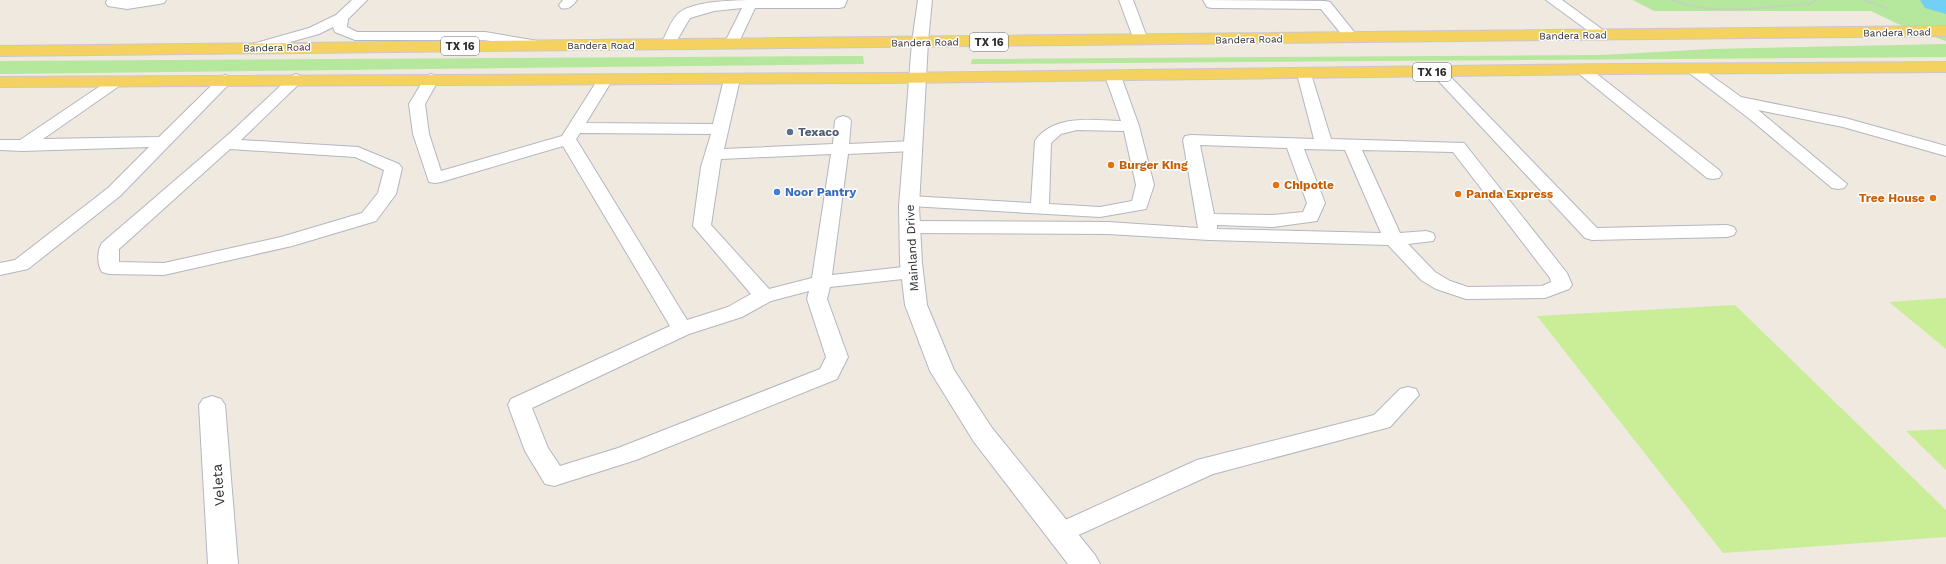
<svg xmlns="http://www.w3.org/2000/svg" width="1946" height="564" font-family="'Work Sans',sans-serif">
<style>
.green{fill:#b5e79c}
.pitch{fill:#c9ee97}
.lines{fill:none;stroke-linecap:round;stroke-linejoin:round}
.river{fill:#71d0f3;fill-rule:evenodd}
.service-casing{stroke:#b4b6c1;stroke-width:2}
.minor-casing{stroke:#b4b6c1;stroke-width:2}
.secondary-casing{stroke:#b4b6c1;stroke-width:2}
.primary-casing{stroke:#c9c9c9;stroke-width:2}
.path{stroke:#c9c9c9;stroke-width:2;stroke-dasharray:2 1.5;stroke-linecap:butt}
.service{fill:#fff;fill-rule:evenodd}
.minor{fill:#fff;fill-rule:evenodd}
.secondary{fill:#fff;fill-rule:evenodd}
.primary{fill:#f5d25f;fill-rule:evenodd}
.service-dot{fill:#5c6f8a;stroke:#fff;stroke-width:1.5}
.food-dot{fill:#e8710a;stroke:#fff;stroke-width:1.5}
.shop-dot{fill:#3f7fe0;stroke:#fff;stroke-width:1.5}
.labels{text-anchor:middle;stroke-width:3;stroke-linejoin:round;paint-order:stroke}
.far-street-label{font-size:10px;fill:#2e2e2e;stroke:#fff}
.shield{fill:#fff;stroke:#6d6d6d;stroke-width:1}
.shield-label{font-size:11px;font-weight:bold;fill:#2e2e2e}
.service-label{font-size:12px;font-weight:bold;fill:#4e5e75;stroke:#fff;text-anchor:start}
.food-label{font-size:12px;font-weight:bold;fill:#c56008;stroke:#fff;text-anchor:start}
.shop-label{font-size:12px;font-weight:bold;fill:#366cbe;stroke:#fff;text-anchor:start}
.street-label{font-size:12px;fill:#2e2e2e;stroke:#fff}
.near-street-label{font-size:14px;fill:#2e2e2e;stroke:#fff}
</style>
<rect width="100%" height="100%" fill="#efe9e0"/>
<g class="green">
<polygon points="1633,0 1946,0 1946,41 1898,24 1871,11 1654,11"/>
<polygon points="1946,44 1946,57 971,64 972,59 1603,55 1712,49"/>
<polygon points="863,56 864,64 0,74 0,61"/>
</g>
<g class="pitch">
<polygon points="1946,298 1946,349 1889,302"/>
<polygon points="1735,305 1946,510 1946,537 1723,553 1537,316"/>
<polygon points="1946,429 1946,470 1906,431"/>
</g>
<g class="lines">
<polygon class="river" points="1920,0 1946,0 1946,14 1925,8"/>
<defs>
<g id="service">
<polygon points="107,0 166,0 164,3 159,4 127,9 108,6 106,3"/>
<polygon points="352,0 367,0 348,19 347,27 357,32 485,32 538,41 543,42 545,45 543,48 538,49 485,40 355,40 335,32 333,27 319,34 254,52 249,51 247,48 249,45 309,28 336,15"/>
<path d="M563 0H577C572 6 569 10 561 8L559 5Z"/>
<path d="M747 0H847L844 7 839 8H755L738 44 736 47H726L724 44 742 8 714 11 690 18 673 47H663L661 44C666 35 671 19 680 12 696 1 728 1 747 0Z"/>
<polygon points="1119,0 1133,0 1148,40 1146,43 1136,43 1134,40"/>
<polygon points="1203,0 1325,1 1330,2 1359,38 1357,41 1347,41 1321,9 1212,8 1207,7"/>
<polygon points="1546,0 1562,0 1610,35 1608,38 1598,38"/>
<polygon points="1693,65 1698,66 1741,97 1845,118 1946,146 1946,156 1843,127 1758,110 1847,184 1844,188 1838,189 1832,188 1751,120 1688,72 1686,69 1688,66"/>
<polygon points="1583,66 1588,67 1719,170 1722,174 1719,178 1713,179 1707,178 1578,73 1576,70 1578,67"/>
<polygon points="1438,68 1443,69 1597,228 1727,225 1734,227 1736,231 1734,235 1727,237 1592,240 1585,238 1433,75 1431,72 1433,69"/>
<path d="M1304 70 1309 71 1311 74 1331 139 1464 143 1567 273 1572 285 1569 289 1545 298 1466 299 1436 289 1421 280 1388 245 1209 240 1108 234 909 233 902 231 900 227 902 223 909 221 1108 222 1198 228 1183 140 1185 136 1191 135 1314 139 1297 74 1299 71ZM1200 145 1287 148 1307 203 1303 212 1273 215 1214 214ZM1304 149 1345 150 1381 233 1217 229V225L1273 227 1317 221 1325 203ZM1362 150 1453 152 1550 278 1551 282 1542 286 1468 287 1450 281 1435 272 1408 244 1433 241 1435 237 1433 233 1426 231 1400 233Z"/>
<path d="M1113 71 1118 73 1121 76 1139 126 1154 185 1146 209 1100 217 910 206 904 205 901 201 904 197 910 196 1031 203 1035 141C1053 114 1093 120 1121 121L1105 76 1108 73ZM1077 130 1124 131 1136 185 1132 201 1100 207 1049 204 1051 143 1061 134Z"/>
<path d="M296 74 301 76 304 79 301 82 241 140 358 147 399 164 402 168 396 194 376 221 292 246 164 275 109 274 102 272C97 265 97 250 102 243L230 133 291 76ZM230 149 355 157 384 170 378 193 362 213 281 237 164 263 119 262V249Z"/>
<path d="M431 74 436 76 439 79 425 104 429 134 441 171 562 136 600 76H610L613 79 586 123 713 124 724 79 727 76H737L740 79 724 149 833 144 835 121 837 118 843 116 849 118 851 121 849 144 913 141 919 142 921 146 919 150 913 151 848 154 832 275 912 266 919 268 922 272 919 276 912 278 830 287 827 299 848 357 837 379 636 460 554 486 545 484 525 451 508 405 511 399 670 326 563 146 441 182 435 183 429 182 413 134 409 104 426 76ZM580 133 711 134 701 167 693 226 751 294 728 307 687 320 576 139ZM831 154 812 278 769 289 711 225 721 159ZM809 291 807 299 826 357 820 369 618 448 560 466 548 448 532 408 689 334 742 317 771 301Z"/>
<polygon points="225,75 230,77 233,80 230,83 120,196 28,269 0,275 0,263 15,260 108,188 149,147 22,151 0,150 0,140 20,140 112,78 122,78 125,81 122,84 43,139 159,137 220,77"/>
<polygon points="1408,387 1416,389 1419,395 1390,427 1213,474 1061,543 1052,540 1048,533 1052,526 1197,460 1374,415 1400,389"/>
</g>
<g id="minor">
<polygon points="918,0 932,0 928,42 926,45 914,45 912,42"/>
<polygon points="212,396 221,399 225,405 238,564 208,564 199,405 203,399"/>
</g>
<polygon id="secondary" points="920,37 926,39 928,42 919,206 922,263 927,305 954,370 992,428 1095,555 1100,564 1068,564 974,442 930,371 905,305 900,263 899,206 912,42 914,39"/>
<g id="primary">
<polygon points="1946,26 1946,36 0,56 0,46"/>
<polygon points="1946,62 1946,72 1612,74 890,83 0,87 0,77 890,73 1612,64"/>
</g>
</defs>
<use href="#service" class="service-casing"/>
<use href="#minor" class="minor-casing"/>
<use href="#secondary" class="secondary-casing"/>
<use href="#primary" class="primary-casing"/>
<g class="path">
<path d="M1673 0C1713 17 1768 6 1810 4L1816 0"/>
<polyline points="1863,0 1887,8"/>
</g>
<use href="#service" class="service"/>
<use href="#minor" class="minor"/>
<use href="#secondary" class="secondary"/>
<use href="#primary" class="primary"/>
</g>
<circle class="service-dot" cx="790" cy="132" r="4"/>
<g class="food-dot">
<circle cx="1111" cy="165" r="4"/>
<circle cx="1276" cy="185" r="4"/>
<circle cx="1458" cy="194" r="4"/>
<circle cx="1933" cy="198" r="4"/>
</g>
<circle class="shop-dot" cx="777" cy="192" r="4"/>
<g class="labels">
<g class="far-street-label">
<text transform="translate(1897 32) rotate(-1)" y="4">Bandera Road</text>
<text transform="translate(1573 35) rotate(-1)" y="4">Bandera Road</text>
<text transform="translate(1249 39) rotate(-1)" y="4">Bandera Road</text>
<text transform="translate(925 42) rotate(-1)" y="4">Bandera Road</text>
<text x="601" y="49">Bandera Road</text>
<text transform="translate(277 47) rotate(-1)" y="4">Bandera Road</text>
</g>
<g class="shield">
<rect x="970" y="33" width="38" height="18" rx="3"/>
<rect x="441" y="37" width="38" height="18" rx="3"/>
<rect x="1413" y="63" width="38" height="18" rx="3"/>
</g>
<g class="shield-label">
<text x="989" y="46">TX 16</text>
<text x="460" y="50">TX 16</text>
<text x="1432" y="76">TX 16</text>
</g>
<g class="service-label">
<text x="798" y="136">Texaco</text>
</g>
<g class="food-label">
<text x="1119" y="169">Burger King</text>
<text x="1284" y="189">Chipotle</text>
<text x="1466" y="198">Panda Express</text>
<text x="1925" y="202" text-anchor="end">Tree House</text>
</g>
<g class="shop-label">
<text x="785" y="196">Noor Pantry</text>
</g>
<g class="street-label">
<text transform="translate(912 248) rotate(-93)" y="4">Mainland Drive</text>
</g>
<g class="near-street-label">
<text transform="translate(218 485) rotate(-94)" y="5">Veleta</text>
</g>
</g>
</svg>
